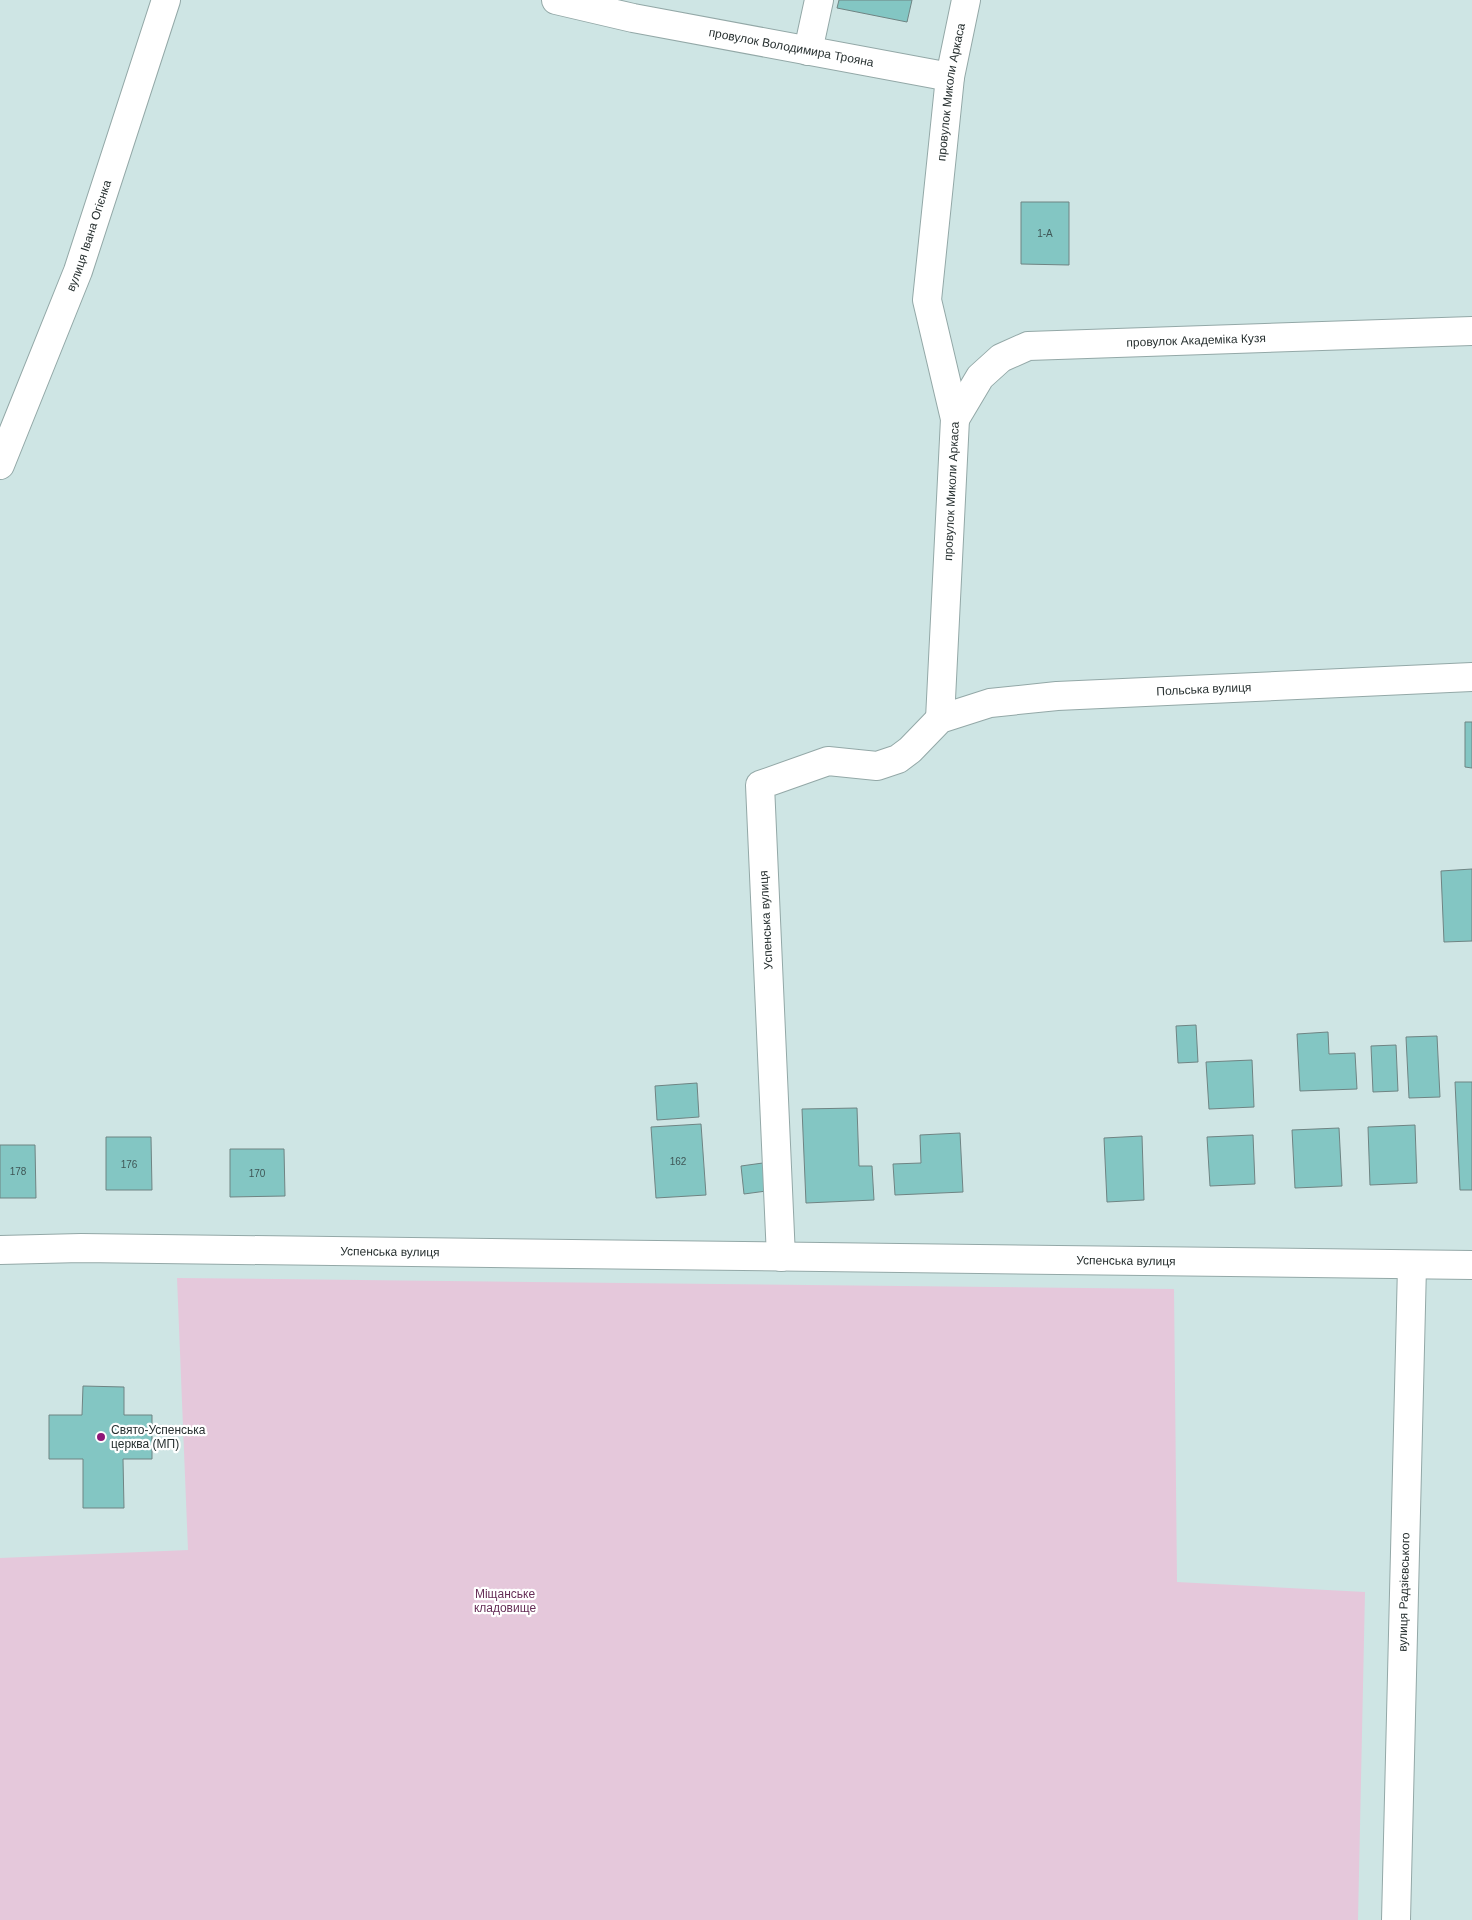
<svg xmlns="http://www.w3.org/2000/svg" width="1472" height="1920" font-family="Helvetica,sans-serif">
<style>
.green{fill:#e5c8db}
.building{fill:#83c6c3;stroke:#6f8483}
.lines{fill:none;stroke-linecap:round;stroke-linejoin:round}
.minor-casing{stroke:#93a8a7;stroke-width:30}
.minor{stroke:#fff;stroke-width:28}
.poi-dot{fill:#8f1878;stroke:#fff;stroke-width:2}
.labels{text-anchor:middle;stroke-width:4.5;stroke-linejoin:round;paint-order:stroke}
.number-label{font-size:10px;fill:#3f5656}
.street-label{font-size:12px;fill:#283131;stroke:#fff}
.poi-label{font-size:12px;fill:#283131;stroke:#fff;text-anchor:start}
.park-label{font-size:12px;fill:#672f58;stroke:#fff}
</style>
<rect width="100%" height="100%" fill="#cee5e4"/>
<polygon class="green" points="177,1278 1174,1289 1177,1582 1365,1592 1358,1920 0,1920 0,1558 188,1550"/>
<g class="building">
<polygon points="839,0 912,0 907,22 837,8"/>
<polygon points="1021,202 1069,202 1069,265 1021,264"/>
<polygon points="1465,722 1472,722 1472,768 1465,767"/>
<polygon points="1472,869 1472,941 1444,942 1441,871"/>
<polygon points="1196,1025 1198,1062 1178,1063 1176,1026"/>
<polygon points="1328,1032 1329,1054 1355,1053 1357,1089 1300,1091 1297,1034"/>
<polygon points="1437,1036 1440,1097 1409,1098 1406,1037"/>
<polygon points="1396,1045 1398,1091 1373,1092 1371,1046"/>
<polygon points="1252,1060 1254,1107 1209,1109 1206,1062"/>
<polygon points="1455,1082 1472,1082 1472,1190 1460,1190"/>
<polygon points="697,1083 699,1117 657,1120 655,1086"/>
<polygon points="857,1108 859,1166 872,1166 874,1200 806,1203 802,1109"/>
<polygon points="701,1124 706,1195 656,1198 651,1127"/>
<polygon points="1415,1125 1417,1183 1370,1185 1368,1127"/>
<polygon points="1339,1128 1342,1186 1295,1188 1292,1130"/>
<polygon points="960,1133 963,1192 895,1195 893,1164 921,1163 920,1135"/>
<polygon points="1253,1135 1255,1184 1210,1186 1207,1137"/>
<polygon points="1142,1136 1144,1200 1107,1202 1104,1138"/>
<polygon points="106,1137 151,1137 152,1190 106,1190"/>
<polygon points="0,1145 35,1145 36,1198 0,1198"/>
<polygon points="230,1149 284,1149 285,1196 230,1197"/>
<polygon points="770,1162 774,1190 744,1194 741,1166"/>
<polygon points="83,1386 124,1387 124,1415 152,1415 152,1459 123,1459 124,1508 83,1508 83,1459 49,1459 49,1415 82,1415"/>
</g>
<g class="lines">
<defs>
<g id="minor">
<path id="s1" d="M556 0 633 18 950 77"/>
<polyline points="808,51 819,0"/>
<path id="s2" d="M955 419 980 377 1001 358 1028 346 1472 331"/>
<path id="s3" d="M0 465 78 271 166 0"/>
<path id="s4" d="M940 719 955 419 927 300 950 77 966 0"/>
<path id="s5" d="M0 1250 81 1248 1472 1265"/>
<path id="s6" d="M781 1257 760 785 828 761 877 766 898 759 910 750 940 719 990 703 1057 696 1472 677"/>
<path id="s7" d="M1396 1920 1412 1266"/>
</g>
</defs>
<use href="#minor" class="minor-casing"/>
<use href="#minor" class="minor"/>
</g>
<circle class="poi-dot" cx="101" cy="1437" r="5"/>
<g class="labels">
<g class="number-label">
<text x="1045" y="237">1-А</text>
<text x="678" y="1165">162</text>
<text x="129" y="1168">176</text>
<text x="18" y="1175">178</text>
<text x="257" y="1177">170</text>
</g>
<g class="street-label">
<text dy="4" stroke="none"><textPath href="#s1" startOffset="240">провулок Володимира Трояна</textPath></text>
<text dy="4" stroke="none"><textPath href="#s4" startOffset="632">провулок Миколи Аркаса</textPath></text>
<text dy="4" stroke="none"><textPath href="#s3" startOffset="246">вулиця Івана Огієнка</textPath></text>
<text dy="4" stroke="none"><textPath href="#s2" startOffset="275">провулок Академіка Кузя</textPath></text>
<text dy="4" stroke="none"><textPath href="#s4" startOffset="228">провулок Миколи Аркаса</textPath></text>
<text dy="4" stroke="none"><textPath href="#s6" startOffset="941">Польська вулиця</textPath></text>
<text transform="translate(766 920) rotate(-93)" y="4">Успенська вулиця</text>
<text dy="4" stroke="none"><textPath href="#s5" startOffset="390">Успенська вулиця</textPath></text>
<text dy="4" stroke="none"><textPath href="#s5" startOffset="1126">Успенська вулиця</textPath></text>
<text dy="4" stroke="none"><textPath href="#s7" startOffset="328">вулиця Радзієвського</textPath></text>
</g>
<g class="poi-label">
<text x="111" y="1434">Свято-Успенська<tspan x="111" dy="14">церква (МП)</tspan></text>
</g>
<g class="park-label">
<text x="505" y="1598">Міщанське<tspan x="505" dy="14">кладовище</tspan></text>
</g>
</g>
</svg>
